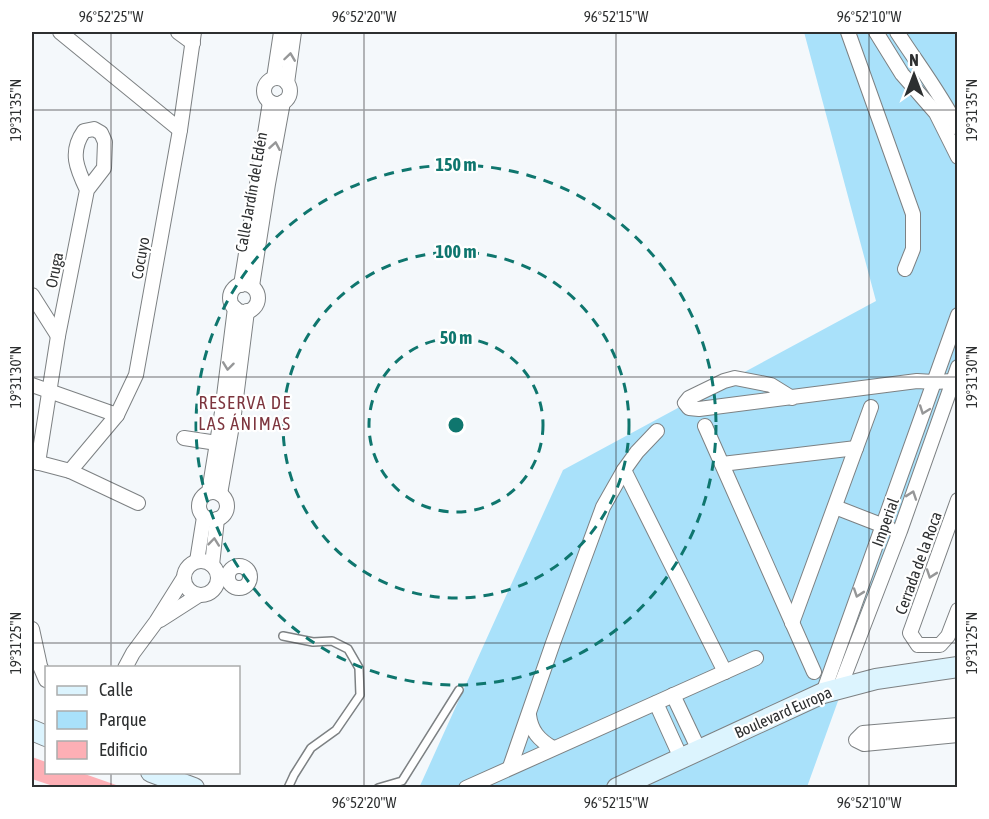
<svg xmlns="http://www.w3.org/2000/svg" width="989" height="819" font-family="'Asap Condensed',sans-serif">
<style>
.green{fill:#a9e1fa}
.building{fill:#fdafb5}
.lines{fill:none;stroke-linecap:round;stroke-linejoin:round}
.lane-casing{stroke:#7d8183;stroke-width:10}
.street-casing{stroke:#7d8183;stroke-width:16}
.secondary-casing{stroke:#7d8183;stroke-width:22}
.lane{stroke:#fff;stroke-width:7}
.street{stroke:#fff;stroke-width:14}
.secondary{stroke:#dcf4fe;stroke-width:20}
.oneway{stroke:#969798}
.ticks{fill:none;stroke:#2d2f30;stroke-width:1.5;stroke-opacity:0.45}
.ring{fill:none;stroke:#0f766e;stroke-width:3;stroke-dasharray:10 8}
.labels{text-anchor:middle;stroke-width:4.5;stroke-linejoin:round;paint-order:stroke}
.street-label{font-size:16px;fill:#2d2f30;stroke:#fff}
.neighbourhood-label{font-size:18px;letter-spacing:1.5px;fill:#7d353e;stroke:#fff}
.centre{fill:#0f766e;stroke:#fff;stroke-width:3}
.ring-label{font-size:18px;text-anchor:middle;font-weight:bold;fill:#0f766e;stroke:#fff;stroke-width:4.5;stroke-linejoin:round;paint-order:stroke}
.neatline{fill:none;stroke:#2d2f30;stroke-width:2}
.ticks-label{font-size:15px;text-anchor:middle;fill:#2d2f30}
</style>
<rect width="100%" height="100%" fill="#f4f8fb"/>
<polygon class="green" points="804,32 957,32 957,371 807,787 419,788 563,470 876,301"/>
<polygon class="building" points="32,757 46,762 46,772 79,772 119,786 119,788 59,788 32,779"/>
<g class="lines">
<defs>
<g id="lane">
<polyline points="283,636 313,642 332,641 348,649 359,668 360,695 336,730 311,748 294,775 288,788"/>
<polyline points="378,788 402,781 459,690"/>
</g>
<g id="street">
<polyline points="60,32 180,130"/>
<polyline points="178,32 193,43"/>
<polyline points="848,32 913,214 913,249 905,269"/>
<polyline points="876,32 902,74 936,113 958,157"/>
<path d="M897 32C917 63 941 94 958 128"/>
<polyline points="274,78 281,32"/>
<circle cx="277" cy="91" r="13"/>
<polyline points="287,83 294,32"/>
<circle cx="244" cy="298" r="14"/>
<polyline points="241,285 270,102"/>
<polyline points="252,286 268,184 283,102"/>
<polyline points="32,295 58,336"/>
<polyline points="32,385 117,415"/>
<polyline points="792,398 771,385 735,378 724,381 689,398 685,403 689,408 699,409 917,381 934,382 953,381"/>
<polyline points="705,426 814,672"/>
<polyline points="184,438 217,443"/>
<polyline points="32,461 70,471 138,503"/>
<path d="M38 463 58 336 87 190 104 168 105 142 101 133 94 129 84 131C69 152 77 169 87 190"/>
<polyline points="722,464 856,448"/>
<polyline points="624,470 725,672"/>
<polyline points="70,471 117,415 136,375 180,130 194,32"/>
<circle cx="213" cy="506" r="14"/>
<polyline points="209,492 222,412 235,308"/>
<polyline points="220,494 234,414 247,311"/>
<polyline points="958,500 910,633 918,645 940,645 948,636 958,610"/>
<polyline points="835,507 889,528"/>
<circle cx="201" cy="578" r="17"/>
<polyline points="197,561 204,517"/>
<polyline points="212,565 217,519"/>
<circle cx="239" cy="577" r="11"/>
<polyline points="160,620 199,595"/>
<polyline points="792,623 871,407"/>
<polyline points="32,629 40,666 46,680"/>
<polyline points="125,668 133,653 156,622 183,579"/>
<polyline points="840,687 900,531 958,367"/>
<polyline points="823,693 958,315"/>
<polyline points="673,695 699,750"/>
<polyline points="656,703 681,758"/>
<path d="M529 715C531 731 539 740 553 748"/>
<polyline points="958,725 863,733 856,740 864,744 958,735"/>
<polyline points="510,767 553,643 603,507 624,470 637,452 657,431"/>
<polyline points="466,788 756,658"/>
</g>
<g id="secondary">
<polyline points="32,730 46,736"/>
<polyline points="151,772 194,788"/>
<polyline points="617,788 823,693 876,679 958,667"/>
</g>
</defs>
<use href="#lane" class="lane-casing"/>
<use href="#street" class="street-casing"/>
<use href="#secondary" class="secondary-casing"/>
<use href="#lane" class="lane"/>
<use href="#street" class="street"/>
<use href="#secondary" class="secondary"/>
</g>
<defs><path id="oneway-chevron" d="M-2-3.5L2.5 0L-2 3.5" fill="none" stroke-width="1.6" stroke-linecap="round" stroke-linejoin="round" transform="scale(1.5)"/></defs>
<g class="oneway">
<use href="#oneway-chevron" transform="translate(290 57) rotate(-82)"/>
<use href="#oneway-chevron" transform="translate(275 146) rotate(-80)"/>
<use href="#oneway-chevron" transform="translate(228 366) rotate(97)"/>
<use href="#oneway-chevron" transform="translate(924 410) rotate(110)"/>
<use href="#oneway-chevron" transform="translate(912 495) rotate(-71)"/>
<use href="#oneway-chevron" transform="translate(214 542) rotate(-84)"/>
<use href="#oneway-chevron" transform="translate(931 574) rotate(109)"/>
<use href="#oneway-chevron" transform="translate(858 593) rotate(109)"/>
</g>
<path class="ticks" d="M111 32V668M364 32V788M616 32V788M869 32V788M32 110H958M32 377H958M32 643H958M111 772V788"/>
<g class="ring">
<circle cx="456" cy="425" r="87"/>
<circle cx="456" cy="425" r="173"/>
<circle cx="456" cy="425" r="260"/>
</g>
<g class="labels">
<g class="street-label">
<text transform="translate(251 192) rotate(-80)" y="6">Calle Jardín del Edén</text>
<text transform="translate(140 258) rotate(-80)" y="6">Cocuyo</text>
<text transform="translate(54 270) rotate(-79)" y="6">Oruga</text>
<text transform="translate(885 522) rotate(-70)" y="6">Imperial</text>
<text transform="translate(918 563) rotate(-70)" y="6">Cerrada de la Roca</text>
<text transform="translate(783 712) rotate(-24)" y="6">Boulevard Europa</text>
</g>
<g class="neighbourhood-label">
<text x="245" y="409">RESERVA DE<tspan x="245" dy="21">LAS ÁNIMAS</tspan></text>
</g>
</g>
<circle cx="456" cy="425" r="9" class="centre"/>
<g class="ring-label">
<text x="456" y="171">150 m</text>
<text x="456" y="258">100 m</text>
<text x="456" y="344">50 m</text>
</g>
<rect width="989" height="819" fill="none" stroke="#ffffff" stroke-width="66"/>
<rect x="45" y="666" width="195" height="108" fill="#ffffff" stroke="#abacac" stroke-width="1.5"/>
<rect x="57" y="686" width="30" height="9" fill="#dcf4fe" stroke="#abacac" stroke-width="1.5"/>
<text x="99" y="696" font-size="18" fill="#2d2f30">Calle</text>
<rect x="57" y="711" width="30" height="18" fill="#a9e1fa" stroke="#abacac" stroke-width="1.5"/>
<text x="99" y="726" font-size="18" fill="#2d2f30">Parque</text>
<rect x="57" y="741" width="30" height="18" fill="#fdafb5" stroke="#abacac" stroke-width="1.5"/>
<text x="99" y="756" font-size="18" fill="#2d2f30">Edificio</text>
<g transform="translate(914 75)" stroke="#ffffff" stroke-width="4.5" paint-order="stroke">
<path d="M0-4.5L10 22L0 15L-10 22Z" fill="#2d2f30"/>
<text y="-9" font-size="16" font-weight="bold" text-anchor="middle" fill="#2d2f30">N</text>
</g>
<rect x="33" y="33" width="923" height="753" class="neatline"/>
<g class="ticks-label">
<text x="111" y="22">96°52'25"W</text>
<text x="364" y="22">96°52'20"W</text>
<text x="616" y="22">96°52'15"W</text>
<text x="869" y="22">96°52'10"W</text>
<text transform="translate(16 110) rotate(-90)" y="5">19°31'35"N</text>
<text transform="translate(972 110) rotate(-90)" y="5">19°31'35"N</text>
<text transform="translate(16 377) rotate(-90)" y="5">19°31'30"N</text>
<text transform="translate(972 377) rotate(-90)" y="5">19°31'30"N</text>
<text transform="translate(16 643) rotate(-90)" y="5">19°31'25"N</text>
<text transform="translate(972 643) rotate(-90)" y="5">19°31'25"N</text>
<text x="364" y="808">96°52'20"W</text>
<text x="616" y="808">96°52'15"W</text>
<text x="869" y="808">96°52'10"W</text>
</g>
</svg>
